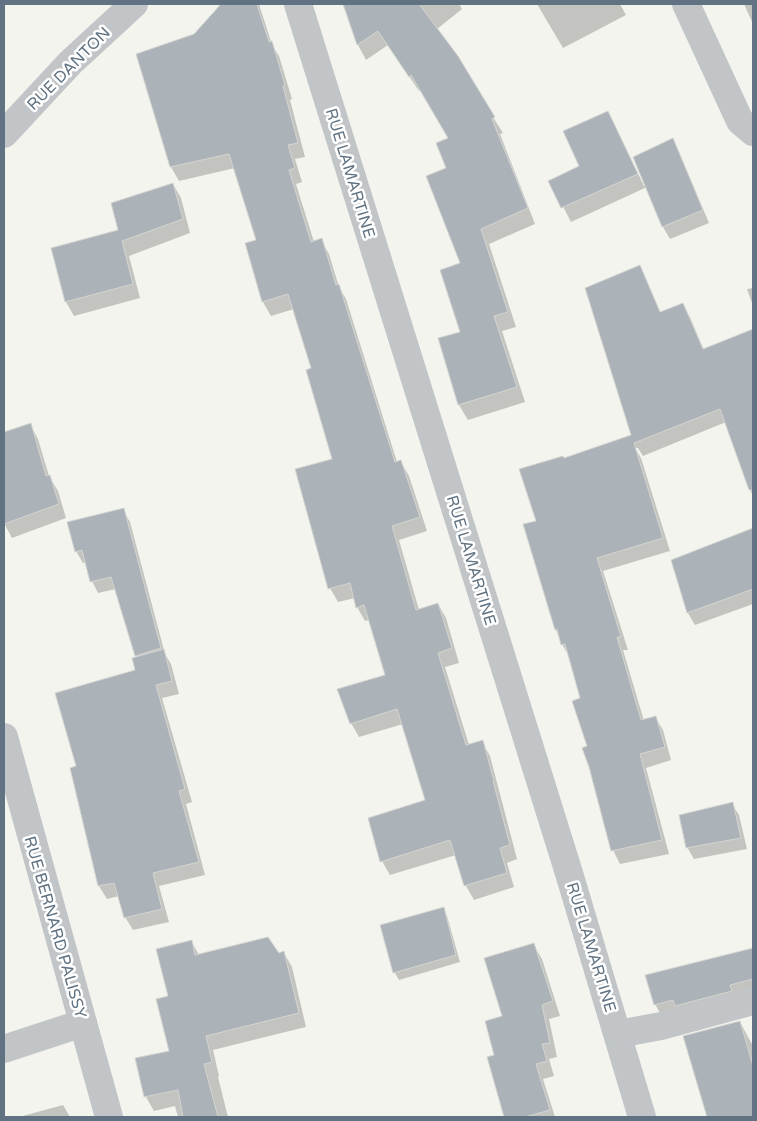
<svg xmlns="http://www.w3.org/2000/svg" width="757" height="1121" font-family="'Varela Round',sans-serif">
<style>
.shadow{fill:#0003}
.building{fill:#abb3b8;stroke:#d5d5d2}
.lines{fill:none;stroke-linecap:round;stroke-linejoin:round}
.minor{stroke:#c1c5c8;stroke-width:28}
.labels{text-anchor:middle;stroke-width:5;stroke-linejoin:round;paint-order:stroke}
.street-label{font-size:16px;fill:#617382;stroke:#fff}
</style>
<rect width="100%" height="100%" fill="#f4f4ef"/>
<g class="shadow">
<polygon points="222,4 259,4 272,45 279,56 292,99 290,100 305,157 295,159 302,182 296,184 314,242 321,240 329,254 339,287 346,299 397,462 401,462 409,476 427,531 399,540 419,610 438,604 446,618 459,663 445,667 469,745 482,742 490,756 517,859 507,863 514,887 474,900 466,886 456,855 390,875 382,861 426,801 403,724 359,737 351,723 387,675 369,620 365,621 357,607 355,598 338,602 330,588 333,459 313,369 294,309 271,316 263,302 247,244 258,241 235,168 179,181 171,167 195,35"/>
<polygon points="345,4 459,4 462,9 437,29 503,133 500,134 535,224 489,244 516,327 502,331 525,402 468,420 459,405 439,339 462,332 461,264 447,169 450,139 420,90 419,91 388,45 366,60 358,45"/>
<polygon points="537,4 620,4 626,15 563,48"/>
<polygon points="744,4 753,4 753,24"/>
<polygon points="608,112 644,186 646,185 672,140 679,152 709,223 670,239 663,227 647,187 571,222 550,181 581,167"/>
<polygon points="173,184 181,198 190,233 129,256 140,298 74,316 66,302 52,249 120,231"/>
<polygon points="639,267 661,313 682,304 690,317 704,350 753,347 753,497 726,422 643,456 638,448 635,448 641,458 670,551 603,571 628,650 623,650 644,721 655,717 663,730 671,760 646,768 669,854 620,864 613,850 588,747 581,699 570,658 562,644 556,630 524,525 537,522 564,459 633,435"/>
<polygon points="753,288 753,306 747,289"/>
<polygon points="30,425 38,439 49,476 58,491 66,518 12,538 4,523 4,433"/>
<polygon points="123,510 130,522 165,654 171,664 179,694 162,698 192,802 186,804 205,875 159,886 169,922 133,930 125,917 119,896 107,899 99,886 72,769 78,767 137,671 138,658 116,589 98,593 92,581 87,562 83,563 76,551"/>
<polygon points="753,530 753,604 695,625 688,613 672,561"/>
<polygon points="732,804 739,815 747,849 694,859 687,847"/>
<polygon points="443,909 447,916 460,962 399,980 395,973 382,926"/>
<polygon points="191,941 199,955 284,953 292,967 306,1027 213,1050 219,1076 218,1077 228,1117 178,1117 175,1106 154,1111 146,1097 137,1059 170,1052 169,997"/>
<polygon points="533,944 542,959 560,1016 549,1019 557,1057 549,1059 554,1076 543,1079 555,1117 506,1117 489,1058 495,1056 504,1017"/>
<polygon points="753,949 753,1002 666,1024 655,1004 647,976"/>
<polygon points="740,1022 753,1046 753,1117 708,1117 685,1037"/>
<polygon points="63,1105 70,1117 19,1117"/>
</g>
<g class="building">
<polygon points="221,4 257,4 269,42 272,41 285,85 283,86 298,143 288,145 295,168 289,170 311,242 322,238 336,285 339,284 395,462 401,460 420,517 392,526 416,610 438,603 452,648 438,653 466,745 483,740 494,781 493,781 510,845 500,848 507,873 464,886 450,840 380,862 368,818 425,800 397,709 350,724 337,689 385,675 364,605 356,608 350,583 328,589 295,469 332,459 306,370 311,368 288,294 262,302 245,243 256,240 229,154 170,167 136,54 194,34"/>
<polygon points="343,4 419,4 458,56 495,117 492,119 528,208 481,229 508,312 494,316 517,387 458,405 438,338 460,332 440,270 460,263 426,176 446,168 436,143 448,138 411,75 409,77 378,31 357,45"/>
<polygon points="608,111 638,174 561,208 548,181 579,166 563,131"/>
<polygon points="673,138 703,210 662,227 633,157"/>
<polygon points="173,183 183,219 122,241 133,284 65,302 51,248 118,230 111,203"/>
<polygon points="640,265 660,312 683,303 703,349 753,329 753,490 749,490 720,409 634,443 663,538 597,558 621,637 617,637 641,720 656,716 665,747 640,754 662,840 611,851 589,767 582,748 587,746 572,701 580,698 565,644 561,645 557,629 555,630 523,524 536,521 519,469 563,456 564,458 631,435 585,288"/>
<polygon points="31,423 46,476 50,475 59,504 4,524 4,432"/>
<polygon points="124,508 161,648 135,656 111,577 90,582 82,550 75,552 67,522"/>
<polygon points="753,528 753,589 687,613 671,560"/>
<polygon points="164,649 172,681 156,685 185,789 179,791 199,862 153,873 162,909 124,918 114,883 98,886 70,768 76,766 55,693 135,670 132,658"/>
<polygon points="733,802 741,838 686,848 679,815"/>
<polygon points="444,907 456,955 393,973 380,925"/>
<polygon points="268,937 279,953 284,951 299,1013 206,1036 212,1062 204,1064 218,1117 183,1117 178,1090 144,1097 135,1058 169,1051 156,999 168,996 156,949 192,940 195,955"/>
<polygon points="534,943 553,1001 542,1005 550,1043 542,1044 547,1061 536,1064 550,1110 525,1117 504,1117 487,1057 494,1055 485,1021 502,1016 484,958"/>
<polygon points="753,948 753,979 730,985 732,991 675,1006 673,1000 654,1005 645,975"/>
<polygon points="740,1021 753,1066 753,1117 707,1117 683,1036"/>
</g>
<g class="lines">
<g class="minor">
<polyline points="298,4 568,870 642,1117"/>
<polyline points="686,4 740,121 753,132"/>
<polyline points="4,134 70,63 134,4"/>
<polyline points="4,737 109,1117"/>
<polyline points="618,1034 661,1026 753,1001"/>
<polyline points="4,1049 83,1023"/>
</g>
</g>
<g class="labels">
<g class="street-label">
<text transform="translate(68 68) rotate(-45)" y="6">RUE DANTON</text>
<text transform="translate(351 173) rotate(73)" y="6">RUE LAMARTINE</text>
<text transform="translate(472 560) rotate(73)" y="6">RUE LAMARTINE</text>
<text transform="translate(56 927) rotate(74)" y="6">RUE BERNARD PALISSY</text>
<text transform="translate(592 947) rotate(73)" y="6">RUE LAMARTINE</text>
</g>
</g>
<rect width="757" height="1121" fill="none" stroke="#617382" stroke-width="10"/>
</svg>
